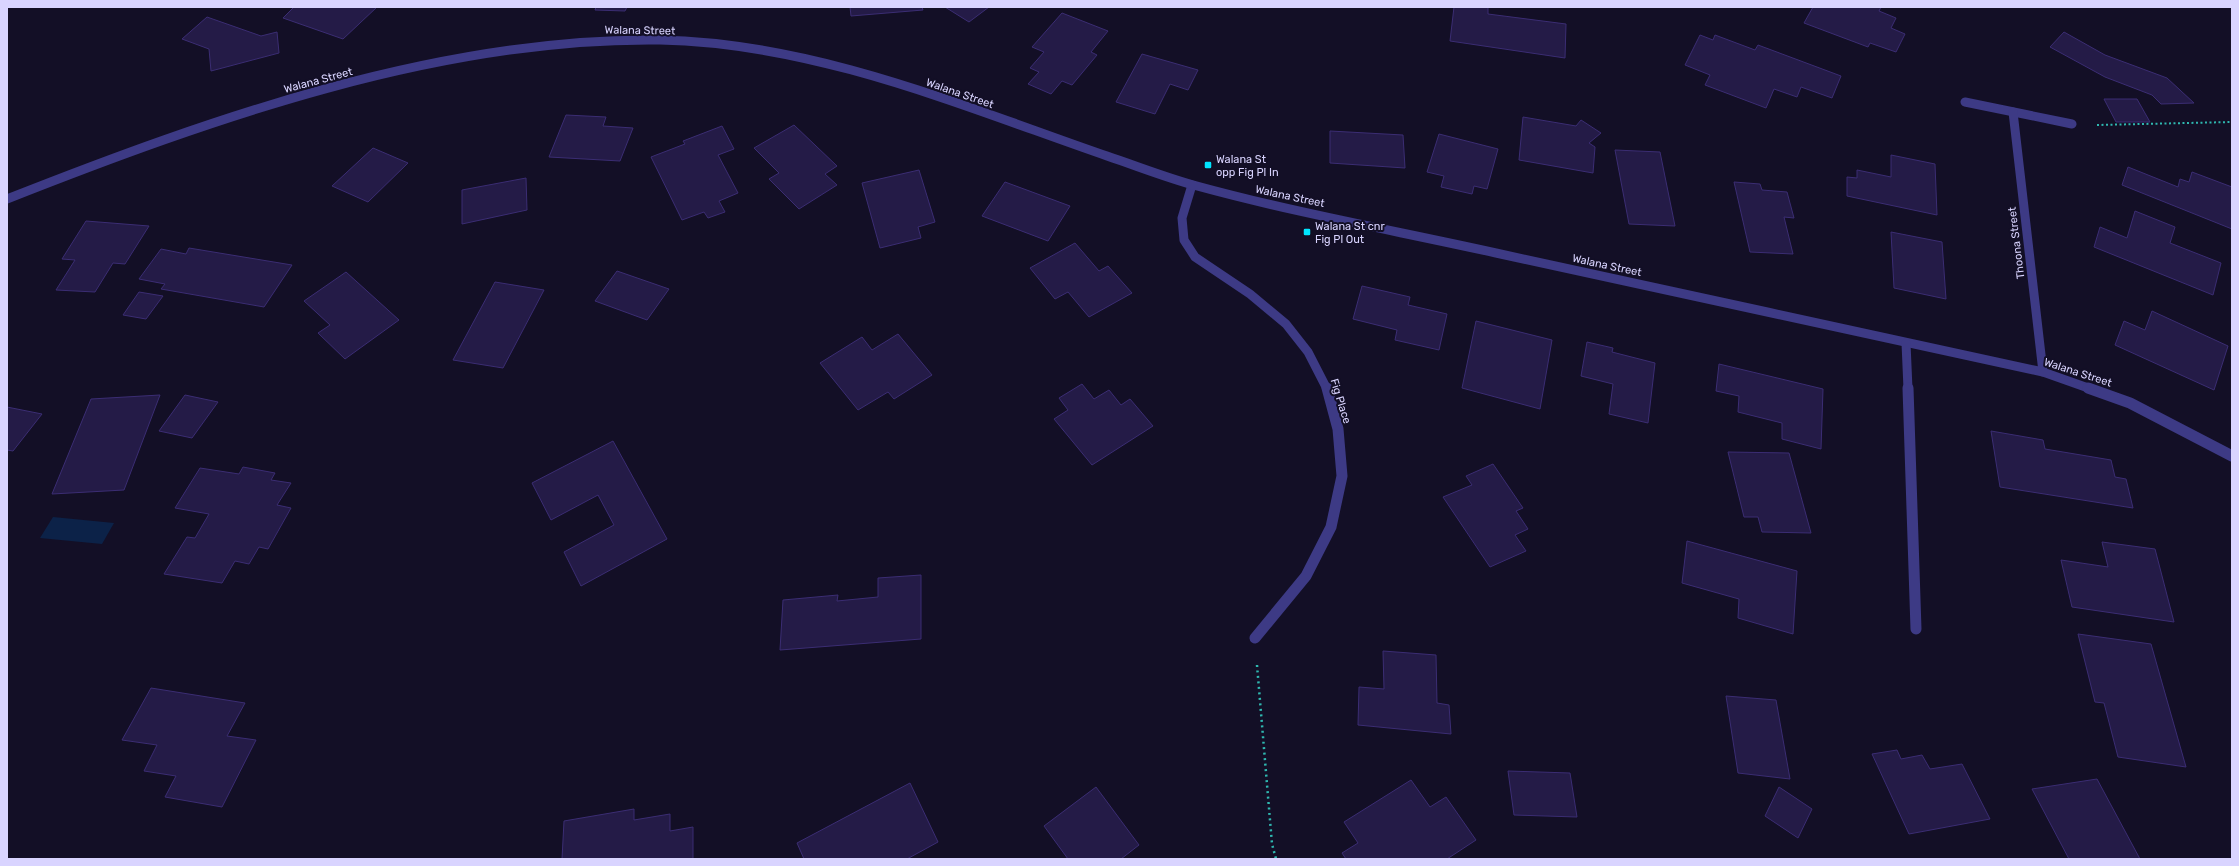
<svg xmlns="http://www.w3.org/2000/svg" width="2239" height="866" font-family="Rubik,sans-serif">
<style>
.water{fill:#0c2248}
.building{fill:#241b47;stroke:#3b2d73}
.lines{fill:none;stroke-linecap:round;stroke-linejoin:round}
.path-far1{stroke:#2fb8b0;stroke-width:2;stroke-dasharray:2 2.5;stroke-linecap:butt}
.path{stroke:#2fb8b0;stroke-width:2.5;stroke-dasharray:2 3.5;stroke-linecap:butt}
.service{stroke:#3d3a85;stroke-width:9}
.minor-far1{stroke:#3d3a85;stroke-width:9}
.minor{stroke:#3d3a85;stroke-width:11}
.poi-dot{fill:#00e5ff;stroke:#130f26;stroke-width:1.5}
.labels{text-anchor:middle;stroke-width:4;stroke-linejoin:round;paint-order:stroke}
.street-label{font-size:11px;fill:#d9d4ff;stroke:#130f26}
.poi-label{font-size:11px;fill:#d9d4ff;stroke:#130f26;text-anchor:start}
</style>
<rect width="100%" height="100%" fill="#130f26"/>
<polygon class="water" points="53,517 114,523 102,544 40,538"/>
<g class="building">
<polygon points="294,7 377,7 343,39 283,18"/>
<polygon points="596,7 627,7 625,11 595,10"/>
<polygon points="850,7 922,7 923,10 851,16"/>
<polygon points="945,7 989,7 969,22"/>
<polygon points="1454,7 1488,7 1488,14 1566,24 1565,58 1450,41"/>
<polygon points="1813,7 1881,7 1879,11 1896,18 1891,28 1905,34 1896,52 1870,43 1868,47 1804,23"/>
<polygon points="1062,13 1108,31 1091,52 1097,55 1072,85 1062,81 1051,94 1028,84 1039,72 1030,68 1044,52 1032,47"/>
<polygon points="207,17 261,36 277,32 279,53 211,71 209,49 182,39"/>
<polygon points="2064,32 2105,55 2167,78 2194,103 2161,104 2152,95 2105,77 2050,47"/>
<polygon points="1700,35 1713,40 1715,35 1755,50 1758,45 1841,76 1832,98 1801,87 1797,97 1774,89 1766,108 1705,85 1710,75 1685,65"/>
<polygon points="1142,54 1198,70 1188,90 1170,84 1155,114 1116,102"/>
<polygon points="2104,99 2137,99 2150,122 2116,122"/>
<polygon points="566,115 606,117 603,126 633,128 620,161 549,157"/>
<polygon points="1523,117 1576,126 1581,120 1601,133 1589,143 1595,147 1593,173 1519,160"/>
<polygon points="794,125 837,166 825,174 837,185 799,209 769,179 779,173 754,148"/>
<polygon points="722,126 734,149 718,155 738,193 719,201 725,212 708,218 704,212 682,220 651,157 685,144 683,141"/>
<polygon points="1330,131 1403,135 1405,168 1330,163"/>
<polygon points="1439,134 1498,149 1487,189 1474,186 1472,194 1441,187 1444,176 1427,172"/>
<polygon points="373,148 408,163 368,202 332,186"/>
<polygon points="1615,150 1660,152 1675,226 1629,224"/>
<polygon points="1891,155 1935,164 1937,215 1847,196 1847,177 1857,178 1857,170 1891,177"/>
<polygon points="2128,167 2178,187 2180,179 2189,182 2192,172 2232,187 2232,229 2122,185"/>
<polygon points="919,170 935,222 918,227 921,238 880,248 862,183"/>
<polygon points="526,178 527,210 462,224 462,190"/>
<polygon points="1005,182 1070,206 1048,241 982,216"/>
<polygon points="1734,182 1760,184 1762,190 1787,192 1794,218 1784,217 1793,254 1750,252"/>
<polygon points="2135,211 2175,227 2170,243 2221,263 2213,295 2094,247 2100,227 2127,238"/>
<polygon points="86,221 149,226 125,264 113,263 95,292 56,290 75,260 62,259"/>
<polygon points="1891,232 1942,242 1946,299 1894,288"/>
<polygon points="1075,243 1099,271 1108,266 1132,293 1089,317 1068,292 1055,299 1030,268"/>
<polygon points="189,248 292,265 264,307 161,289 165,284 139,279 161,249 186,254"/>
<polygon points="617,271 669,289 647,320 595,301"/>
<polygon points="346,272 399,320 345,359 318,333 330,325 304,301"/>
<polygon points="495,282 544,290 503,368 453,360"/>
<polygon points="1362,286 1410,297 1408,305 1447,314 1439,350 1395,340 1397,330 1353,319"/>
<polygon points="139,292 163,296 146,319 123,315"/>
<polygon points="2152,311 2228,346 2214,390 2115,345 2124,321 2145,330"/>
<polygon points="1476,321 1552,340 1540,409 1462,388"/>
<polygon points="898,334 932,375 894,399 888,392 858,410 820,363 862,337 872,350"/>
<polygon points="1587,342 1613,348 1612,352 1655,363 1648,423 1609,414 1613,384 1581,376"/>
<polygon points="1719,364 1823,389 1821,449 1782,439 1782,423 1738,412 1739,396 1716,391"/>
<polygon points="1082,384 1094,399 1109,390 1121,405 1130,399 1153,426 1092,465 1054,419 1068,410 1059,398"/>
<polygon points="160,395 124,490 52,494 91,399"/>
<polygon points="185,395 218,402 192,438 159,431"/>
<polygon points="7,407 42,414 13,451 7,450"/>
<polygon points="1991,431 2043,440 2045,449 2111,460 2115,477 2126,479 2133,508 2000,487"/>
<polygon points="613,441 667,539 581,586 564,552 614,525 598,495 551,520 532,483"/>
<polygon points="1728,452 1789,453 1811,533 1762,532 1758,517 1744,517"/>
<polygon points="1493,464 1523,508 1516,511 1528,529 1515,535 1526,551 1490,567 1443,497 1472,485 1466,476"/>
<polygon points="243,467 275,473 271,480 291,483 277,505 291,508 268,549 259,547 249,564 235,561 222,583 164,574 187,537 195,538 209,514 175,508 200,468 239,474"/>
<polygon points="1687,541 1797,571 1793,634 1738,618 1739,599 1682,583"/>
<polygon points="2102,542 2155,549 2174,622 2072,607 2061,560 2108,567"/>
<polygon points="921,575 921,639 780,650 783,600 838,595 837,601 878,597 878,578"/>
<polygon points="2078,634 2151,644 2186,767 2118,757 2104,703 2095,702"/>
<polygon points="1383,651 1436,655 1437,703 1449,705 1451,734 1358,725 1359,687 1384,689"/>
<polygon points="151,688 245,703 227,736 256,740 222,807 165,797 176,776 144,771 157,745 122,740"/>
<polygon points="1726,696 1776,700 1790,779 1738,773"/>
<polygon points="1897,750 1901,759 1922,755 1930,769 1962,764 1990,819 1909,834 1872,754"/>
<polygon points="1508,771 1570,773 1577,817 1514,815"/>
<polygon points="2097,779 2140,859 2069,859 2032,789"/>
<polygon points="1411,780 1430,807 1446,797 1476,840 1447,859 1346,859 1342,853 1358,843 1344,822"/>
<polygon points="910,783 938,842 907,859 804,859 797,843"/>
<polygon points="1096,787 1139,845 1121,859 1068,859 1044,826"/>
<polygon points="1779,787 1812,809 1798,838 1765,816"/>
<polygon points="634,809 634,820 670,814 670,831 693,827 693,859 562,859 564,821"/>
</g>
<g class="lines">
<polyline class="path-far1" points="2097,125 2232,122"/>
<polyline class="path" points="1257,665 1272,844 1276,859"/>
<polyline class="service" points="1965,102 2072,124"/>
<g class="minor-far1">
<polyline points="2013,112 2043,372"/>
<polyline points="1192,185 1182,218 1184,240 1195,257 1250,294 1286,324 1308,352 1327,389"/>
<path d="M7 199C210 119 440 37 660 40 816 43 962 106 1107 156 1137 166 1167 178 1197 186 1296 213 1397 231 1496 253 1678 293 1861 332 2043 372L2091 389"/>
<polyline points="1906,343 1908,389"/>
</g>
<g class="minor">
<polyline points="1908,388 1916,629"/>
<polyline points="2088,388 2130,403 2232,456"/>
<polyline points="1255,638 1306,576 1331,527 1342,476 1338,429 1327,388"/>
</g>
</g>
<g class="poi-dot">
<rect x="1204" y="161" width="8" height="8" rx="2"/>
<rect x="1303" y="228" width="8" height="8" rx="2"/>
</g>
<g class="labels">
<g class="street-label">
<text transform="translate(640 30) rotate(1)" y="4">Walana Street</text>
<text transform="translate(318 80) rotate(-15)" y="4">Walana Street</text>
<text transform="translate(960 93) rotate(19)" y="4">Walana Street</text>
<text transform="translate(1290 196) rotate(12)" y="4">Walana Street</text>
<text transform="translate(2016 243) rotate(-97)" y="4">Thoona Street</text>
<text transform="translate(1607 265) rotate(12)" y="4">Walana Street</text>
<text transform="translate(2078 372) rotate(18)" y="4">Walana Street</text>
<text transform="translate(1341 401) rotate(73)" y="4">Fig Place</text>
</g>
<g class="poi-label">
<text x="1216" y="163">Walana St<tspan x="1216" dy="13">opp Fig Pl In</tspan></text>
<text x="1315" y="230">Walana St cnr<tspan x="1315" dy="13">Fig Pl Out</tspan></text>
</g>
</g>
<rect width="2239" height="866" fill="none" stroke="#d9d4ff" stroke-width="16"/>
</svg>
